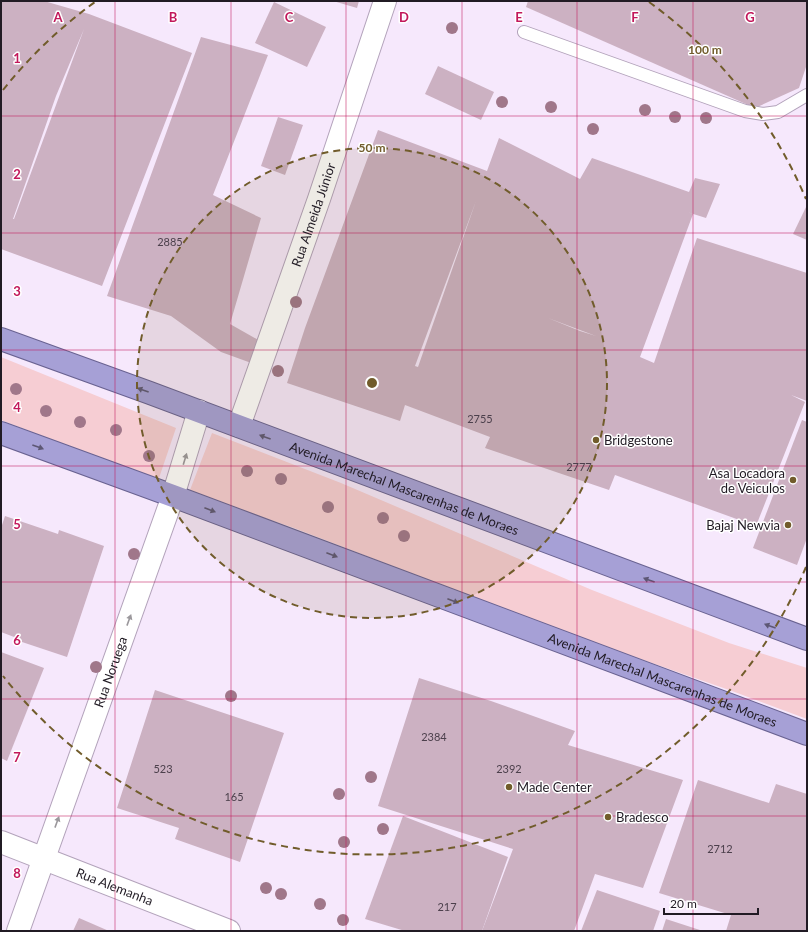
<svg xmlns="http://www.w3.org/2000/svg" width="808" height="932" font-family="Lato,sans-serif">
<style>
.grass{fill:#f6cdd3}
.building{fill:#ccb1c2;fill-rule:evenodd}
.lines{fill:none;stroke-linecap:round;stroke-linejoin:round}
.service-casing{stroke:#b3a3bb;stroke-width:14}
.minor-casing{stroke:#b3a3bb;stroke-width:24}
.trunk-casing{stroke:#696291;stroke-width:24}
.service{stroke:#fff;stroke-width:12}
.minor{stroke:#fff;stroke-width:22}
.trunk{stroke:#a6a0d6;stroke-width:22}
.tree{fill:#a0778a}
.oneway{fill:#5d5774}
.oneway2{fill:#9b989c}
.grid{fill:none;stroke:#c2185b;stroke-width:1;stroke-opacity:0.55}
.ring{fill:none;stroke:#715c2b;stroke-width:2;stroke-dasharray:7 5}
.poi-dot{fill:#715c2b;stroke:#fff;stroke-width:1.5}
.labels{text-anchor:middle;stroke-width:3;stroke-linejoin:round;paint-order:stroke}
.number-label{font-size:11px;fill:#4c404c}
.street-label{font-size:13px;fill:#211b24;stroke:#fff}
.poi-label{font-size:13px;fill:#211b24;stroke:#fff;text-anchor:start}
.grid-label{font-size:13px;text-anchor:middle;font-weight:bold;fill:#c2185b;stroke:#fff;stroke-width:3;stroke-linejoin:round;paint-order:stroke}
.centre{fill:#715c2b;stroke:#fff;stroke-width:2}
.ring-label{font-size:12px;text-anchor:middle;font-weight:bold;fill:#715c2b;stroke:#fff;stroke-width:3;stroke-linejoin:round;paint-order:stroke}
</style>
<rect width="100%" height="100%" fill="#f6e8fc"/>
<g class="grass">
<polygon points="1,357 176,428 158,481 1,420"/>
<polygon points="212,433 341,483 592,590 729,643 807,668 807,719 732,691 566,633 294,528 218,502 190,490"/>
</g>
<g class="building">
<path d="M1 1H44L89 14 192 53 102 286 1 249ZM84 29 14 219H13L56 96Z"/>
<polygon points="333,1 359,1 357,8"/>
<polygon points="528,1 807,1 807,64 799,88 755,108 526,7"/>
<polygon points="274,2 326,27 307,67 255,43"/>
<polygon points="201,37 268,55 213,195 261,218 230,324 262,342 254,364 221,352 171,316 107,296"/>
<polygon points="438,66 494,92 481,120 425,94"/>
<polygon points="278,117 303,125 285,175 261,166"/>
<path d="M378 130 487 171 499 138 580 179 592 158 689 192 695 178 720 184 706 218 687 212 693 214 640 357 654 363 697 238 807 273V401L791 395 805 402 756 526 615 475 609 490 485 448 490 437 405 405 400 421 287 383 305 328ZM476 201 418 367 415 366ZM548 318 596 336 580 331Z"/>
<polygon points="807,205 807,240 793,234"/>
<polygon points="802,420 807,422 807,538 797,565 753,548"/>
<polygon points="5,516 58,534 59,530 104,546 67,657 22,642 22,640 1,632 1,528"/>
<polygon points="1,652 44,668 7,761 1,758"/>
<polygon points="419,678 491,701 575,731 568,745 683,780 643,888 595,874 574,931 512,931 514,925 512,931 482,931 513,849 378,806"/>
<polygon points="155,690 284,733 240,862 175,839 179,828 117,808"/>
<polygon points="698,780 769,803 776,784 807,794 807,931 726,931 731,915 659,893"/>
<polygon points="403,816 508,857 482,931 405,931 365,919"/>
<polygon points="597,890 660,911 653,931 581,931"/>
<polygon points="79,918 109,931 73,931"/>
<polygon points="666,919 703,931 662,931"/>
</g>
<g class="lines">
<defs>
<polyline id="service" points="524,32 745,111 763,114 778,112 807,95"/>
<g id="minor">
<path id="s1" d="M239 426 319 199 385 1"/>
<path id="s2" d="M1 842 229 931"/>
<path id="s3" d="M18 931 173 496 199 411"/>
</g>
<g id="trunk">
<path id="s4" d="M1 339 150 393 807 639"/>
<path id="s5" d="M1 433 173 496 807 734"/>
</g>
</defs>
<use href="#service" class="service-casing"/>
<use href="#minor" class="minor-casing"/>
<use href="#trunk" class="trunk-casing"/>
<use href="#service" class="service"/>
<use href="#minor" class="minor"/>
<use href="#trunk" class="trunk"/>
</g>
<g class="tree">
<circle cx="452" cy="28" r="6"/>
<circle cx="502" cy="102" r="6"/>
<circle cx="551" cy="107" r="6"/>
<circle cx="645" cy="110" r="6"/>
<circle cx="675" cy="117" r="6"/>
<circle cx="706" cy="118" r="6"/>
<circle cx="593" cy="129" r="6"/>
<circle cx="296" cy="302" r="6"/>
<circle cx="278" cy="371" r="6"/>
<circle cx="16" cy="389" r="6"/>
<circle cx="46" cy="411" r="6"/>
<circle cx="80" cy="422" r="6"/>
<circle cx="116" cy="430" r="6"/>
<circle cx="149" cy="456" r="6"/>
<circle cx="247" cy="471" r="6"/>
<circle cx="281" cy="479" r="6"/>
<circle cx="328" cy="507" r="6"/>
<circle cx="383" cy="518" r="6"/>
<circle cx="404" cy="536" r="6"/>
<circle cx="134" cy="554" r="6"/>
<circle cx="96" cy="667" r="6"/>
<circle cx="231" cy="696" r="6"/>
<circle cx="371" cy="777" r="6"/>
<circle cx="339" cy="794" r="6"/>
<circle cx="383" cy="829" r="6"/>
<circle cx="344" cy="842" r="6"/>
<circle cx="266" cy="888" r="6"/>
<circle cx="281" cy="894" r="6"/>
<circle cx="320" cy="904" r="6"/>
<circle cx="343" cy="920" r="6"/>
</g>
<defs><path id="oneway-solid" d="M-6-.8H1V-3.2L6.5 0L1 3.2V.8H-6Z"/></defs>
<g class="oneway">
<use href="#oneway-solid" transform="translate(143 390) rotate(-160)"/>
<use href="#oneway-solid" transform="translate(265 437) rotate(-160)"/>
<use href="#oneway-solid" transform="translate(38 447) rotate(20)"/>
<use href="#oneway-solid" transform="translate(210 510) rotate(21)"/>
<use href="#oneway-solid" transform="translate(332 555) rotate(21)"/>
<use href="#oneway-solid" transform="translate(649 580) rotate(-160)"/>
<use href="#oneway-solid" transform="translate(453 601) rotate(21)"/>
<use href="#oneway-solid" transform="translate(770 626) rotate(-160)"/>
</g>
<g class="oneway2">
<use href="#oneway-solid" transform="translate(185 459) rotate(-73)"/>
<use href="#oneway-solid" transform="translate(129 620) rotate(-70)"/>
<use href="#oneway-solid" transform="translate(57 822) rotate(-70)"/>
</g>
<path class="grid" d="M115 1V931M231 1V931M346 1V931M462 1V931M577 1V931M693 1V931M1 116H807M1 233H807M1 350H807M1 466H807M1 582H807M1 699H807M1 816H807"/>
<circle cx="372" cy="383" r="235" fill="#715c2b" fill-opacity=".12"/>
<g class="ring">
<circle cx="372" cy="383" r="235"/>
<path d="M806 567A471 471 0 0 1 3 676M3 90A471 471 0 0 1 95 2M649 2A471 471 0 0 1 806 199"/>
</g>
<g class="poi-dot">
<circle cx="596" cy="440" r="4"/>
<circle cx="793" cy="480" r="4"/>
<circle cx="788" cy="525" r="4"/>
<circle cx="509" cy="787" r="4"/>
<circle cx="608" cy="817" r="4"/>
</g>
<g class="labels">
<g class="number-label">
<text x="170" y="246">2885</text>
<text x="480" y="423">2755</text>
<text x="579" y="471">2777</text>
<text x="434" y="741">2384</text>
<text x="163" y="773">523</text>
<text x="509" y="773">2392</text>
<text x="234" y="801">165</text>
<text x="720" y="853">2712</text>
<text x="447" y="911">217</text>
</g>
<g class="street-label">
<text dy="5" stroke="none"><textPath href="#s1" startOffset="224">Rua Almeida Júnior</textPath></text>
<text dy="5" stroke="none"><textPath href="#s4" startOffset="430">Avenida Marechal Mascarenhas de Moraes</textPath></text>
<text dy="5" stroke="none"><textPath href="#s3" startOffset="275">Rua Noruega</textPath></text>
<text dy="5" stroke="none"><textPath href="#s5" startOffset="706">Avenida Marechal Mascarenhas de Moraes</textPath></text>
<text dy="5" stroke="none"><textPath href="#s2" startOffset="122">Rua Alemanha</textPath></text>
</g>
<g class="poi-label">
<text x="604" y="445">Bridgestone</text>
<text x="785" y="478" text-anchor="end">Asa Locadora<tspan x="785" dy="15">de Veiculos</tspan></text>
<text x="780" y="530" text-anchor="end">Bajaj Newvia</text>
<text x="517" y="792">Made Center</text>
<text x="616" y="822">Bradesco</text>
</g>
</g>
<g class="grid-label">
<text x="58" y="22">A</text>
<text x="173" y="22">B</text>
<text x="289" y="22">C</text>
<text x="404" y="22">D</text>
<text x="519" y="22">E</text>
<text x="635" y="22">F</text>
<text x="750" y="22">G</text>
<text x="17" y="63">1</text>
<text x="17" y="179">2</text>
<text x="17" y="296">3</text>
<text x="17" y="412">4</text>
<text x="17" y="529">5</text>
<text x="17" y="645">6</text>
<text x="17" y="762">7</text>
<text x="17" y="878">8</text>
</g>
<circle cx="372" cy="383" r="6" class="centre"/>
<g class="ring-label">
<text x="705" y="54">100 m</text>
<text x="372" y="152">50 m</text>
</g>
<rect width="808" height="932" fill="none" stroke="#211b24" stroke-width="4"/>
<path d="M664 908v6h94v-6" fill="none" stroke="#211b24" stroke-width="2"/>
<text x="670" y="908" font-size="12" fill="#211b24" stroke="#ffffff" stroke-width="3" paint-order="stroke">20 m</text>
</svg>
